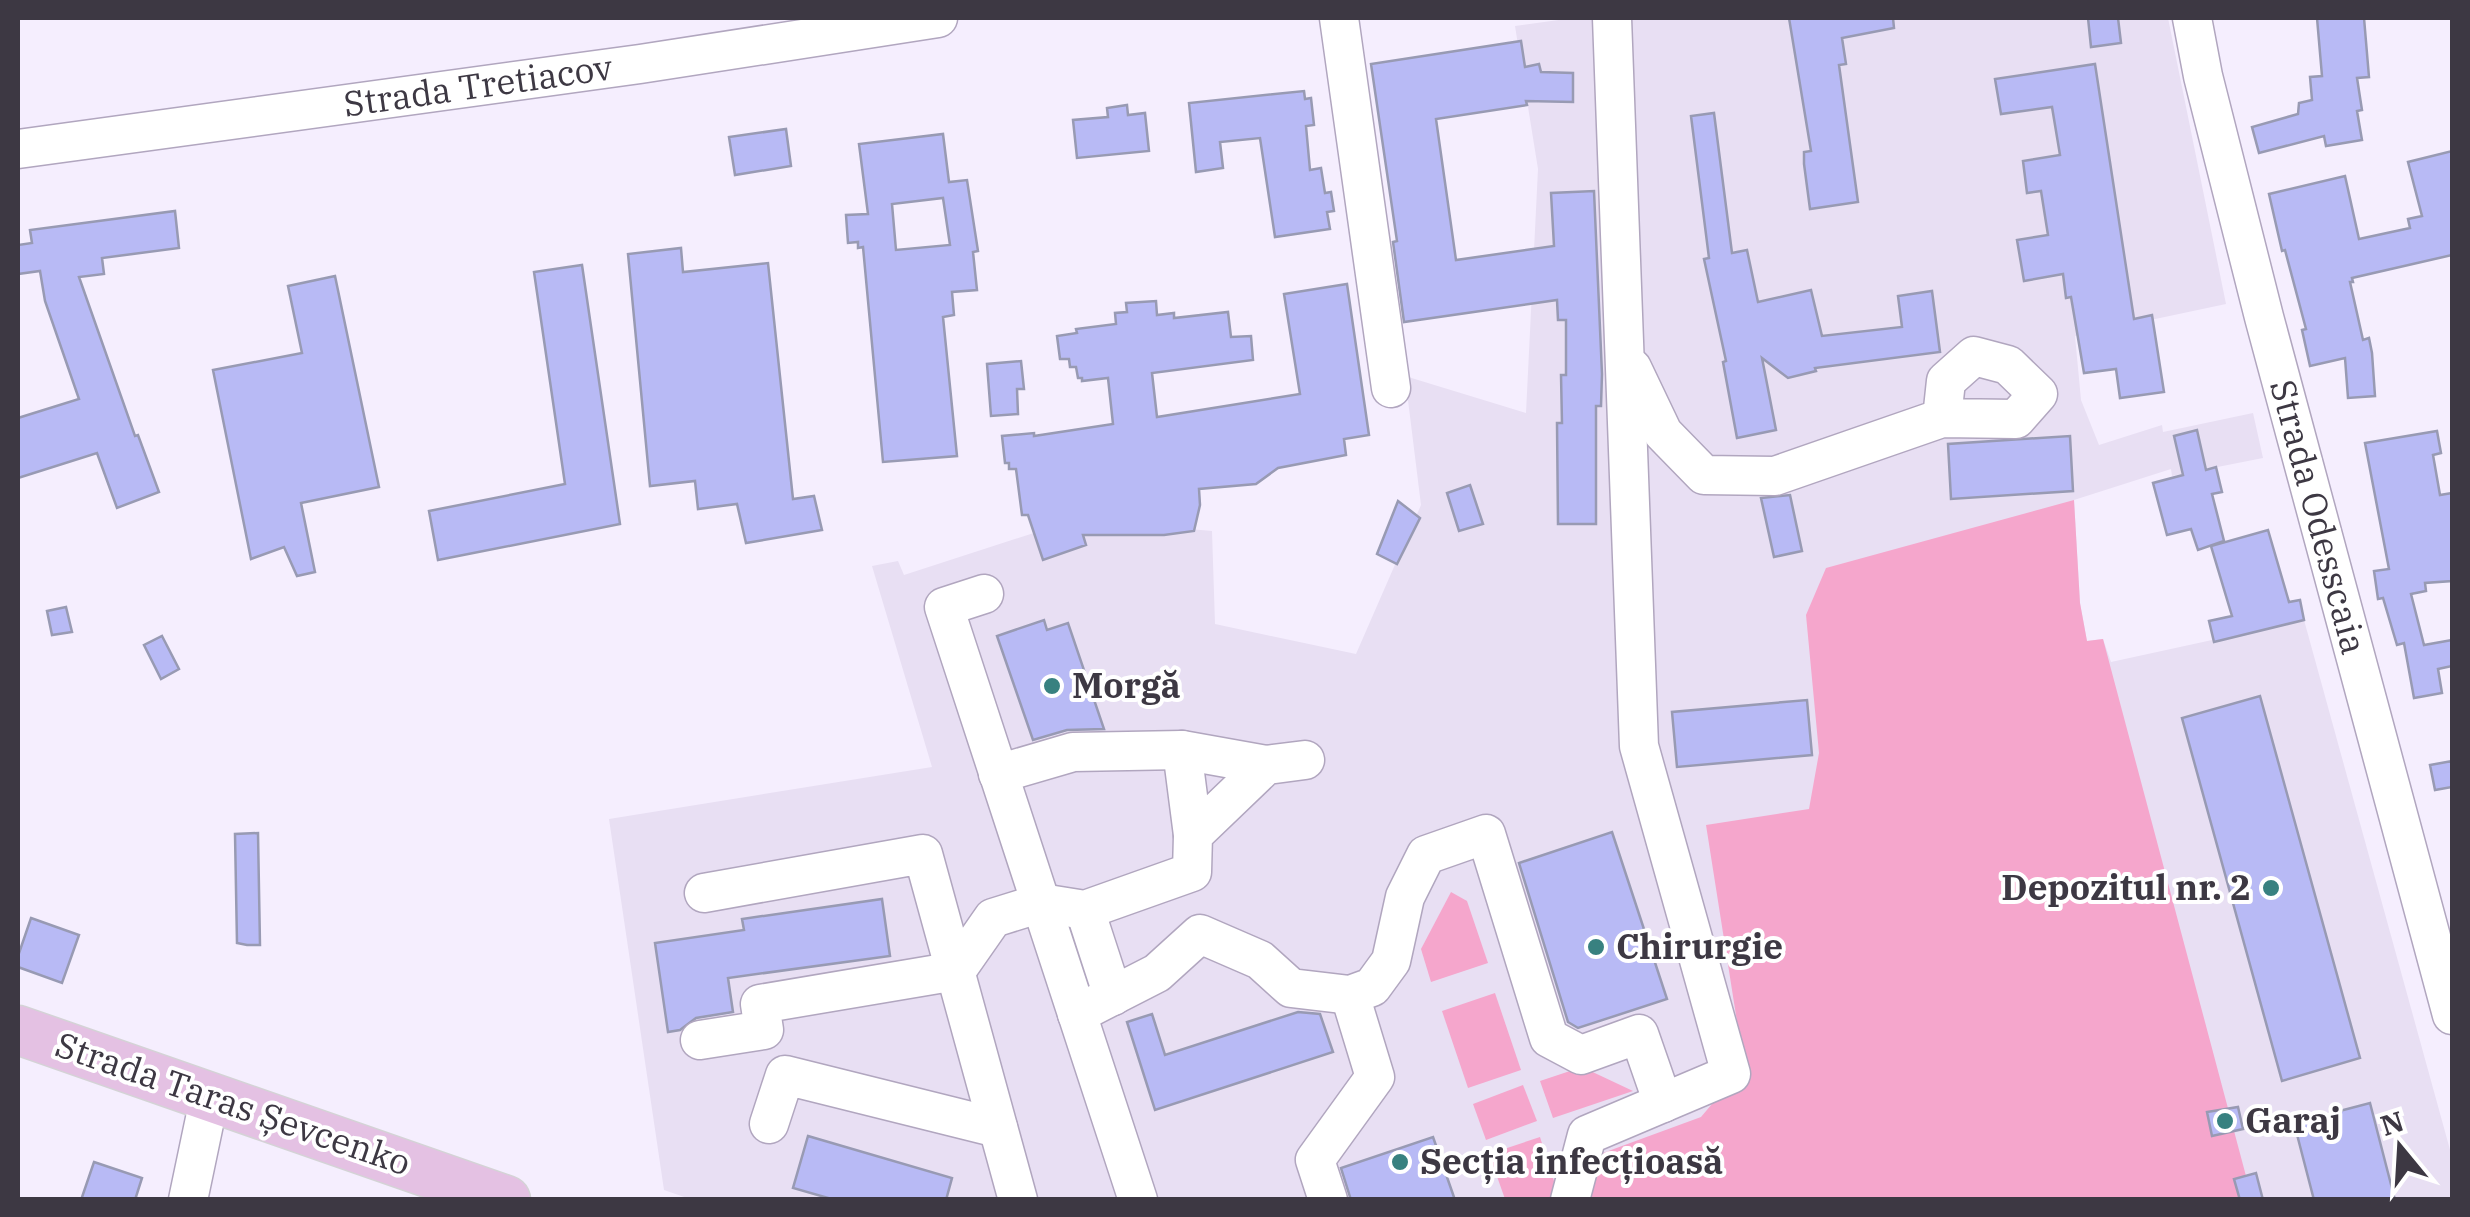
<svg xmlns="http://www.w3.org/2000/svg" width="2470" height="1217" font-family="'IBM Plex Serif',serif">
<style>
.built{fill:#e8dff3}
.green{fill:#f5a6cc}
.building{fill:#b8baf5;stroke:#989ab3;stroke-width:2.5;fill-rule:evenodd}
.lines{fill:none;stroke-linecap:round;stroke-linejoin:round}
.minor-casing{stroke:#b1a6bf;stroke-width:41}
.major-casing{stroke:#d4d3d6;stroke-width:51}
.minor{stroke:#fff;stroke-width:38}
.major{stroke:#e4c1e3;stroke-width:48}
.poi-dot{fill:#388180;stroke:#fff;stroke-width:4}
.labels{text-anchor:middle;stroke-width:8;stroke-linejoin:round;paint-order:stroke}
.street-label{font-size:35px;fill:#3d3843;stroke:#fff}
.poi-label{font-size:35px;font-weight:bold;fill:#3d3843;stroke:#fff;text-anchor:start}
</style>
<rect width="100%" height="100%" fill="#f5eefe"/>
<polygon class="built" points="1573,18 2168,18 2226,304 2075,336 2081,400 2099,445 2162,425 2163,432 2253,413 2263,458 2172,476 2171,469 2074,500 2080,603 2087,641 2103,639 2111,662 2304,620 2452,1157 2452,1199 690,1199 664,1190 609,819 932,767 872,566 898,561 904,575 1077,519 1212,531 1215,624 1356,654 1421,505 1405,376 1526,413 1538,169 1515,26"/>
<g class="green">
<polygon points="2074,500 2080,603 2087,641 2103,639 2246,1176 2235,1180 2240,1199 1580,1200 1592,1157 1701,1117 1744,1066 1706,825 1809,809 1819,753 1806,615 1826,568"/>
<polygon points="1451,892 1467,901 1488,963 1431,982 1421,949"/>
<polygon points="1495,993 1521,1070 1468,1088 1442,1011"/>
<polygon points="1582,1067 1633,1091 1553,1118 1540,1081"/>
<polygon points="1523,1085 1537,1121 1486,1140 1473,1104"/>
<polygon points="1540,1137 1554,1181 1552,1199 1505,1199 1489,1154"/>
</g>
<g class="building">
<polygon points="1789,18 1893,18 1894,28 1842,38 1846,64 1839,65 1858,202 1810,209 1804,164 1804,152 1811,151"/>
<polygon points="2088,18 2118,18 2121,43 2091,47"/>
<polygon points="2317,18 2364,18 2369,77 2357,78 2362,110 2357,111 2362,140 2326,146 2324,136 2259,153 2252,127 2298,114 2299,103 2312,100 2310,77 2322,76"/>
<polygon points="1521,41 1525,67 1539,64 1541,72 1573,73 1573,102 1526,101 1527,105 1436,119 1456,260 1554,246 1551,193 1594,191 1602,374 1601,406 1596,406 1596,524 1558,524 1557,423 1562,423 1561,375 1566,375 1566,320 1558,320 1557,300 1404,322 1393,242 1397,241 1371,64"/>
<polygon points="2095,64 2134,319 2152,315 2164,392 2120,398 2116,369 2084,373 2071,297 2066,298 2063,274 2024,281 2017,240 2048,235 2041,191 2027,193 2023,161 2060,155 2052,107 2001,114 1995,79"/>
<polygon points="1304,91 1305,99 1311,98 1314,125 1306,126 1310,170 1321,168 1325,193 1331,192 1334,211 1327,212 1330,229 1275,237 1260,138 1220,142 1223,168 1196,172 1189,103"/>
<polygon points="1127,105 1128,115 1145,113 1149,151 1077,158 1073,120 1108,117 1107,108"/>
<polygon points="1714,113 1732,253 1747,250 1758,302 1811,290 1822,336 1902,327 1898,296 1932,291 1940,352 1815,368 1816,371 1788,378 1762,358 1776,430 1737,438 1723,362 1726,361 1704,259 1709,258 1691,116"/>
<polygon points="786,129 791,166 735,175 729,137"/>
<path d="M943 134 949 182 967 180 978 251 973 252 977 290 952 292 954 315 943 317 957 456 883 462 863 247 858 248V242L848 243 846 215 868 214 859 144ZM943 198 950 245 896 250 892 204Z"/>
<polygon points="2452,151 2452,255 2352,278 2353,282 2350,282 2363,340 2369,338 2372,353 2375,396 2348,398 2345,358 2310,366 2302,330 2306,329 2285,250 2282,251 2269,194 2345,176 2359,239 2410,228 2408,219 2422,216 2408,162"/>
<polygon points="175,211 179,248 102,258 104,274 79,277 135,436 138,435 159,492 117,508 97,453 18,478 18,418 79,399 45,301 40,271 18,274 18,245 32,243 30,230"/>
<polygon points="681,248 683,272 768,263 793,499 814,496 822,530 746,543 737,504 698,509 695,481 650,486 628,254"/>
<polygon points="582,265 620,524 438,560 429,511 565,484 534,272"/>
<polygon points="335,276 379,487 301,503 315,572 297,576 284,547 251,559 213,370 302,353 288,286"/>
<polygon points="1347,284 1369,435 1344,439 1346,455 1278,468 1256,484 1199,489 1200,505 1194,531 1164,535 1083,535 1086,545 1043,560 1028,515 1022,515 1016,469 1009,469 1009,463 1005,463 1002,436 1034,433 1034,436 1113,424 1108,378 1082,381 1082,378 1078,378 1076,367 1070,367 1069,359 1060,359 1057,336 1077,333 1076,329 1116,324 1115,313 1127,312 1126,303 1156,301 1157,315 1174,313 1174,318 1228,312 1231,337 1251,336 1253,360 1152,373 1157,417 1300,394 1284,294"/>
<polygon points="1021,361 1024,389 1017,389 1018,414 991,416 987,364"/>
<polygon points="2197,430 2206,470 2216,467 2222,492 2212,494 2224,541 2198,550 2191,529 2167,535 2153,483 2183,475 2174,436"/>
<polygon points="2437,431 2441,453 2433,455 2440,495 2452,493 2452,581 2425,583 2426,591 2411,594 2424,645 2452,640 2452,666 2438,669 2442,693 2414,698 2404,643 2397,645 2383,598 2378,599 2374,571 2389,569 2365,443"/>
<polygon points="2070,436 2073,491 1951,499 1948,444"/>
<polygon points="1470,485 1483,524 1459,531 1447,493"/>
<polygon points="1790,495 1802,551 1774,557 1761,498"/>
<polygon points="1398,501 1420,518 1397,564 1377,554"/>
<polygon points="2268,530 2289,602 2300,600 2304,620 2214,642 2209,621 2232,616 2211,546"/>
<polygon points="66,607 72,632 52,635 47,611"/>
<polygon points="1044,620 1047,630 1068,623 1104,729 1067,730 1033,740 997,636"/>
<polygon points="162,636 179,669 161,679 144,645"/>
<polygon points="2260,696 2360,1058 2282,1081 2182,718"/>
<polygon points="1807,700 1812,755 1677,767 1672,712"/>
<polygon points="2452,761 2452,787 2435,790 2430,765"/>
<polygon points="1612,832 1667,999 1578,1028 1568,1022 1519,863"/>
<polygon points="258,833 260,945 247,945 237,943 235,834"/>
<polygon points="882,899 890,956 728,978 733,1012 696,1018 680,1030 668,1032 655,943 744,930 742,919"/>
<polygon points="31,918 79,935 62,983 18,967 18,956"/>
<polygon points="1298,1012 1320,1014 1333,1052 1155,1110 1127,1022 1152,1014 1165,1055"/>
<polygon points="2370,1103 2395,1200 2314,1200 2294,1123"/>
<polygon points="2238,1107 2243,1129 2212,1136 2207,1112"/>
<polygon points="808,1136 952,1178 946,1200 835,1200 793,1188"/>
<polygon points="1433,1137 1455,1200 1351,1200 1341,1168"/>
<polygon points="94,1162 142,1178 135,1200 81,1200"/>
<polygon points="2256,1173 2263,1200 2240,1200 2234,1179"/>
</g>
<g class="lines">
<defs>
<g id="minor">
<polyline points="1339,18 1391,388"/>
<polyline points="2192,18 2203,76 2264,317 2452,1015"/>
<polyline points="18,149 640,64 938,18"/>
<polyline points="1632,368 1663,433 1704,475 1775,476 1942,418 1946,381 1974,356 2008,365 2038,394 2016,419 1942,418"/>
<polyline points="984,594 944,607 1138,1200"/>
<polyline points="1182,750 1193,835"/>
<polyline points="998,774 1073,752 1182,750 1266,765"/>
<polyline points="704,893 923,854 1018,1200"/>
<polyline points="1085,910 1113,996"/>
<polyline points="1077,1014 1157,973 1200,934 1260,960 1291,988 1350,995 1372,987 1391,961 1405,897 1426,855 1486,834 1549,1038 1581,1055 1639,1034 1663,1103"/>
<polyline points="700,1040 764,1030 760,1004 956,971 993,918 1041,903 1085,910 1192,872 1193,835 1266,765 1305,760"/>
<polyline points="769,1124 785,1075 998,1128"/>
<polyline points="188,1200 210,1095"/>
<polyline points="1328,1200 1315,1160 1375,1077 1350,995"/>
<polyline points="1570,1200 1587,1135 1731,1074 1639,746 1612,18"/>
</g>
<polyline id="major" points="18,1030 506,1200"/>
</defs>
<use href="#minor" class="minor-casing"/>
<use href="#major" class="major-casing"/>
<use href="#minor" class="minor"/>
<use href="#major" class="major"/>
</g>
<g class="poi-dot">
<circle cx="1052" cy="686" r="10"/>
<circle cx="2271" cy="888" r="10"/>
<circle cx="1596" cy="947" r="10"/>
<circle cx="2225" cy="1121" r="10"/>
<circle cx="1400" cy="1162" r="10"/>
</g>
<g class="labels">
<g class="street-label">
<text transform="translate(478 86) rotate(-8)" y="12">Strada Tretiacov</text>
<text transform="translate(2318 517) rotate(75)" y="12">Strada Odesscaia</text>
<text transform="translate(233 1104) rotate(19)" y="12">Strada Taras Șevcenko</text>
</g>
<g class="poi-label">
<text x="1072" y="698">Morgă</text>
<text x="2251" y="900" text-anchor="end">Depozitul nr. 2</text>
<text x="1616" y="959">Chirurgie</text>
<text x="2245" y="1133">Garaj</text>
<text x="1420" y="1174">Secția infecțioasă</text>
</g>
</g>
<rect width="2470" height="1217" fill="none" stroke="#3d3843" stroke-width="40"/>
<g transform="translate(2400 1147) rotate(342)" stroke="#ffffff" stroke-width="8" paint-order="stroke">
<path d="M0-8L18 38L0 25L-18 38Z" fill="#3d3843"/>
<text y="-15" font-size="28" font-weight="bold" text-anchor="middle" fill="#3d3843">N</text>
</g>
</svg>
